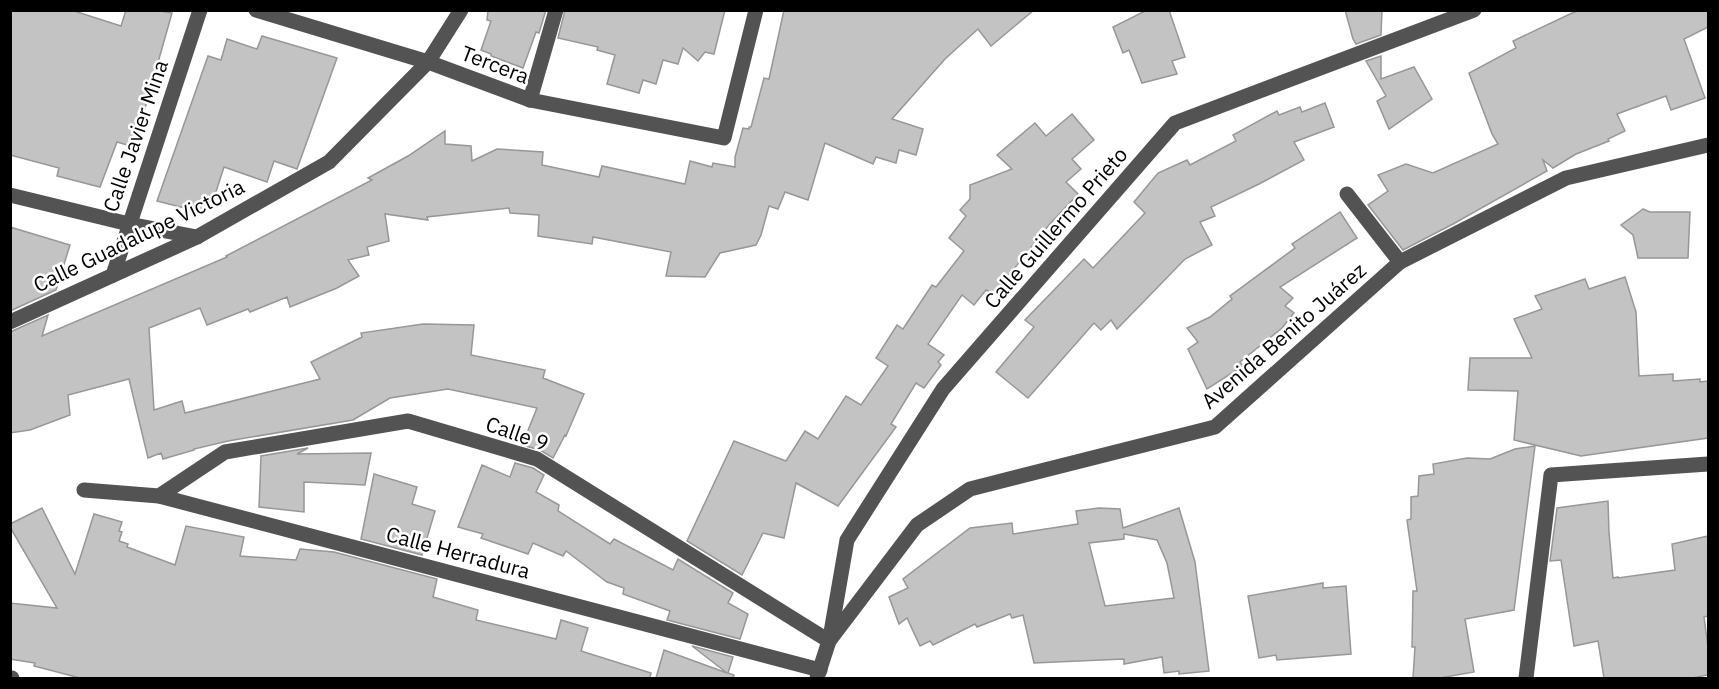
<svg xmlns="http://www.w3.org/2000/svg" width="1719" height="689" font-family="'IBM Plex Sans',sans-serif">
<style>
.building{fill:#c3c3c3;stroke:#979797;stroke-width:1.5;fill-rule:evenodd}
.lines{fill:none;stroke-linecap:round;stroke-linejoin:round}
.minor{stroke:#535353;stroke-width:15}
.labels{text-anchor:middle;stroke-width:5;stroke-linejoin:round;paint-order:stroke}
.street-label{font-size:21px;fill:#000;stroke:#fff}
</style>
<rect width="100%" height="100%" fill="#fff"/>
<g class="building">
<polygon points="10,10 71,10 121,26 126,10 155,10 172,13 134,147 117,142 100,187 57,176 59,168 10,155"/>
<polygon points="488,10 546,10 539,33 536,32 523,68 491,56 491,54 481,50 491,21 487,20"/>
<polygon points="565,10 725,10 714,54 705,52 698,61 683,48 678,64 663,60 656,84 643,80 639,93 607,84 615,55 597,50 598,47 558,38"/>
<polygon points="784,10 1034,10 991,46 978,29 945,59 892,119 923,129 916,155 899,150 896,163 876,157 873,164 825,143 808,200 785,192 778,209 769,206 761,235 756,245 720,253 705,277 666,276 671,252 593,237 592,244 538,236 539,215 510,213 509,208 427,217 428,220 385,214 389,241 367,247 369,255 348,260 359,276 337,288 290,307 287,297 250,312 248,309 207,325 200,308 149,328 154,410 182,401 185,413 320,379 311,362 362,337 361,333 423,324 474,325 471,355 545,370 543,378 584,394 566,436 565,435 553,458 540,450 522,445 537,408 448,389 390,398 353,420 228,441 194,449 194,450 163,459 161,453 148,458 129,379 68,395 70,415 30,430 10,433 10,332 48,315 42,336 227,257 226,256 372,180 368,178 408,156 445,131 445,144 471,146 472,161 497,149 543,152 542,165 599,177 602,166 685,184 690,161 712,167 713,163 735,167 735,157 743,128 749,129 749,127 751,127 764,78 769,79"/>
<polygon points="1147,10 1169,10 1185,57 1172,61 1177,74 1142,83 1129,50 1123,53 1113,27"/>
<polygon points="1345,10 1382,10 1381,35 1356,44 1353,39"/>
<polygon points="1580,10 1708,10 1708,27 1684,39 1705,98 1671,110 1666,96 1617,114 1625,131 1608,139 1609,141 1576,154 1553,168 1543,160 1547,171 1453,224 1403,250 1368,205 1388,191 1378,175 1406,164 1433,173 1498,144 1492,134 1469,73 1516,48 1513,41 1570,14"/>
<polygon points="262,36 337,58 297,169 274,161 267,182 224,167 214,198 210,196 207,208 196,211 157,201 208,56 221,60 227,39 257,49"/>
<polygon points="1381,56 1381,79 1414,67 1432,99 1389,129 1377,101 1386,96 1366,61"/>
<polygon points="1325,103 1334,127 1294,142 1304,160 1259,184 1211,207 1215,216 1200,222 1212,245 1185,259 1117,329 1111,320 1101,330 1094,323 1028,398 996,372 1034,327 1025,320 1084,259 1093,268 1145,213 1134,202 1158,173 1187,160 1190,165 1236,141 1233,135 1277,111 1279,115 1300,107 1302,112"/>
<polygon points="1072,114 1094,140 1072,159 1081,169 1066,182 1078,194 1049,225 994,294 986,290 974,305 962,295 928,344 944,355 938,362 941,365 924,388 916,383 891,424 896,427 838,506 796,483 784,538 763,533 742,575 687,541 734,441 786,461 805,431 818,439 846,396 861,405 888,366 876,358 897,325 903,329 932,285 936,287 964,251 949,238 966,216 960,210 970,199 970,185 1012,169 997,155 1035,123 1046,136"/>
<polygon points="1643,209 1650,212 1690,212 1688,258 1638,258 1633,235 1621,225"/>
<polygon points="1340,212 1357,238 1280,287 1293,298 1285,306 1294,313 1282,328 1240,362 1243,366 1207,389 1188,349 1198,342 1187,328 1210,317 1232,299 1230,296 1295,248 1292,244"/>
<polygon points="10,227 70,245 56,290 10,311"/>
<polygon points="1625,277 1636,312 1639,376 1673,374 1673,381 1700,379 1700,382 1708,381 1708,438 1581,456 1514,440 1518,391 1468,390 1470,358 1532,358 1514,319 1542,309 1535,296 1585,279 1589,289"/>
<polygon points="1535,446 1514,610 1465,619 1474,672 1440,678 1413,678 1415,647 1412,647 1413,591 1417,591 1407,520 1411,519 1411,497 1418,496 1419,476 1434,474 1433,464 1467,458 1490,459 1515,449"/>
<polygon points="308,448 297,454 371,453 365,485 304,482 304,512 259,507 261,456"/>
<polygon points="515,463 533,468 544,475 536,492 559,505 558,511 610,544 614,539 673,570 678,559 733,593 728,603 748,614 740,639 667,620 670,611 623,594 624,588 607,582 566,551 563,556 533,543 528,554 481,538 483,534 458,527 482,465 510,477"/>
<polygon points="374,474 417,487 412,504 435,511 422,555 361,539"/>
<polygon points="1608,501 1609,532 1613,578 1618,577 1618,578 1675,570 1672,544 1708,536 1708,616 1704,617 1708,647 1708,675 1692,678 1604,678 1598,641 1574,646 1561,560 1550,561 1557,508"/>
<polygon points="42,508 75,574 94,514 122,522 119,531 122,532 119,541 128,544 127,547 175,565 186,526 244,537 240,556 296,560 300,549 334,552 437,579 433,597 478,610 476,620 556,639 561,620 588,628 581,651 651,673 650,678 80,678 34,666 35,663 10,659 10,603 57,608 10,527 10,524"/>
<path d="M1099 508 1120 509 1123 528 1179 508 1195 562 1209 671 1179 674V671L1164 673 1162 657 1124 664V659L1034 663 1023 615 1012 618 1010 614 977 627 975 624 933 645 930 641 920 646 907 618 899 624 889 597 908 588 903 579 970 528 1012 523 1013 534 1078 524 1076 511ZM1124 534 1157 540 1167 563 1174 598 1105 606 1089 543 1124 539Z"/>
<polygon points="1323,583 1323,588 1346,586 1351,654 1277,660 1276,655 1259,658 1248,596"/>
<polygon points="692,646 733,657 728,673 734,675 733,678 656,678 664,650 727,673"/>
</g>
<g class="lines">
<g class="minor">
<polyline points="256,10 428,62 530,100 724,138 756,10"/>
<polyline points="530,100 556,10"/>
<polyline points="1347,194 1400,262"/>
<polyline points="10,195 129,224 197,237"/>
<polyline points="113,275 200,10"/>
<polyline points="10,322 197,237 329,162 428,62 461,10"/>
<polyline points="84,490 159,496 820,670"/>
<polyline points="159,496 225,452 408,421 537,459 829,641"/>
<polyline points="830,638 847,540 943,389 1175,123 1474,10"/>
<polyline points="10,678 12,678"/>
<polyline points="817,678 829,641 917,525 970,489 1215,427 1400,262 1566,178 1708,145"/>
<polyline points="1526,678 1551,475 1708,464"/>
</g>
</g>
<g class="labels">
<g class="street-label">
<text transform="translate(495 65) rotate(21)" y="7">Tercera</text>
<text transform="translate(136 136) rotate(-71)" y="7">Calle Javier Mina</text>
<text transform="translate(1056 228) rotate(-49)" y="7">Calle Guillermo Prieto</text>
<text transform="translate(139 236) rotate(-26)" y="7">Calle Guadalupe Victoria</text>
<text transform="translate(1284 336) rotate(-41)" y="7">Avenida Benito Juárez</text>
<text transform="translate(517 434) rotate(19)" y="7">Calle 9</text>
<text transform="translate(458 553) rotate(15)" y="7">Calle Herradura</text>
</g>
</g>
<rect width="1719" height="689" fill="none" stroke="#000000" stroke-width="24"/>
</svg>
